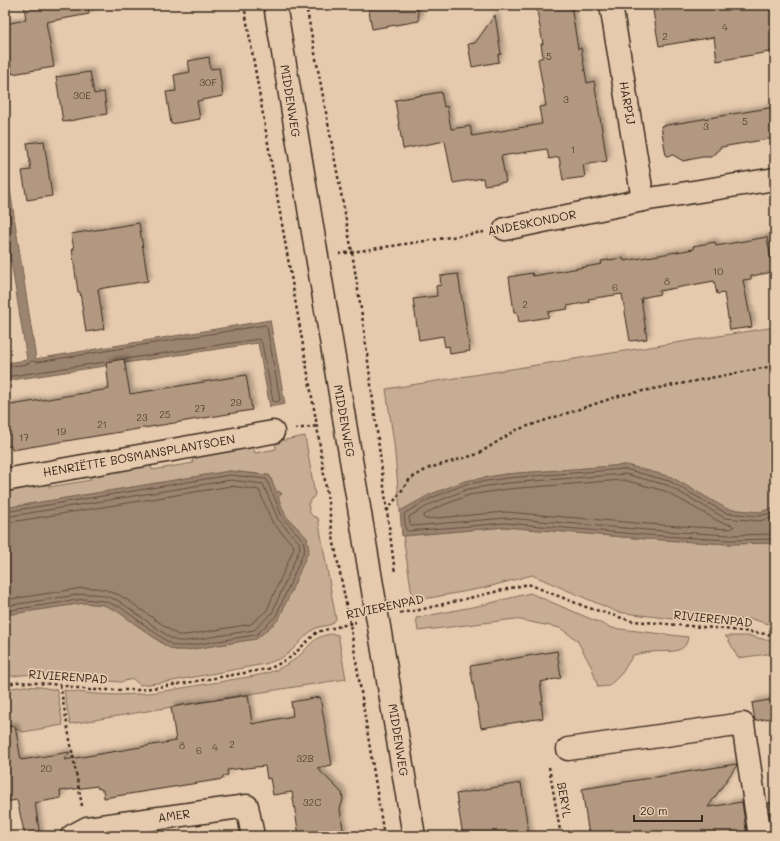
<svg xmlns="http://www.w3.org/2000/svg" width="780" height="841" font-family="Mali,sans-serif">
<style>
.green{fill:#c7ad93;stroke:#816c58}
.water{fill:#9c856f;stroke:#75614f}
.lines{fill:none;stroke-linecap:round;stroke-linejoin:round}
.shore{stroke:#624e3e;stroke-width:1}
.building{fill:#b29880;stroke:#3b2a1e;filter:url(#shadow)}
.minor-casing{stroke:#3b2a1e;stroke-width:25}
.path{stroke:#3b2a1e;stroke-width:2.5;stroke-dasharray:3 3;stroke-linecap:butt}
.minor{stroke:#e6caad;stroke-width:22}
.labels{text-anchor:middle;stroke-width:3.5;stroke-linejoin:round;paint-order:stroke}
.number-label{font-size:10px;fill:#594636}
.street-label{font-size:12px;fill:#3b2a1e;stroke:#e6caad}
</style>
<defs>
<filter id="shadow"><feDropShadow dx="3.5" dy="-3.5" stdDeviation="2" flood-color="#0004"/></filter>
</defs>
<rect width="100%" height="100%" fill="#e6caad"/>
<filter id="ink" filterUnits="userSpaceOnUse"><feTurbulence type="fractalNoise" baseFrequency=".025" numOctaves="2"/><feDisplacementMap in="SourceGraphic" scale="8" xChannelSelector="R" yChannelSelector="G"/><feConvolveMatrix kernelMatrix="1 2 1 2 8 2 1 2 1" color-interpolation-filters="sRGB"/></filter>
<g filter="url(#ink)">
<g class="green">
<polygon points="5,224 11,261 5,262"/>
<polygon points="775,327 775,508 759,512 727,509 671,477 626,465 506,474 465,481 429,495 400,511 394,443 386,389"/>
<path d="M305 436 315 495 308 504C310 512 309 516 318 518L336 619 332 624C326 626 320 626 314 629 305 635 299 644 291 651 284 658 274 661 265 664L167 682 140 685 133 679 120 682 38 674 21 675 5 677V615L84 603 104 605 117 611 164 645 176 650H187L256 639 279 619 307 538 285 515 278 497 279 496 269 475 230 471 5 508V487L47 480 49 487 91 480 90 473 151 463 152 470 193 463 192 456 234 450 239 449V448L253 446 255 453 276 449 275 442Z"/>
<polygon points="505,527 647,539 728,544 775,543 775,626 752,619 689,621 617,612 532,575 484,588 413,601 403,536"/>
<path d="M530 593 612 628 688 637C686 656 666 650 653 652 646 652 640 654 633 655L622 673 609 686 598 687 592 668 577 640 560 628 515 619 418 631 416 618 487 604Z"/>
<path d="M334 634 338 635 346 679 237 696 70 724 64 690C88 694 113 696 137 694 165 692 192 686 219 682 238 678 258 677 276 670 284 666 292 662 299 656 312 644 314 635 334 634Z"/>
<polygon points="725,636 750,636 775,642 775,653 738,658 728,639"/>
<polygon points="24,686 40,687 57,690 63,725 23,732 16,729 15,726 5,728 5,689"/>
</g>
<g class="water">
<polygon points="5,157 36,359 270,320 285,404 270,407 258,343 5,381 5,363 27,360 5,224"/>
<polygon points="626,465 671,477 727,509 759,512 775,508 775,543 728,544 647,539 505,527 402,536 400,511 429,495 465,481 506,474"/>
<polygon points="230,471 270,476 276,493 279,491 282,494 278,497 285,515 307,538 309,550 279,619 259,637 256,639 187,650 176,650 171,649 117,611 104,605 84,603 5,615 5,508"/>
</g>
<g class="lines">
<g class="shore">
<polyline points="5,183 12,231 10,232 5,231"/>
<polyline points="5,367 27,364 32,361 38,362 265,325 267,327 280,400 279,401 275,402 273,401 262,343 259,339 125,359"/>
<polyline points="5,377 105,362"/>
<polygon points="624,480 665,491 720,522 732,525 734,527 732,528 729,529 648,524 506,512 425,519 423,517 424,515 436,508 469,495 508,489"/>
<polyline points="5,512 230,475 266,479 267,480 272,493 274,496 282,517 303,540 305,549 276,616 257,634 255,635 187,646 177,646 172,645 120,607 114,605 104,601 84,599 5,611"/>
<polyline points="775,512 759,516 726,513 669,481 625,469 507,478 466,484 431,498 405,513 404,515 406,530 408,531 506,523 647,535 728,540 775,539"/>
<polyline points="5,517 231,480 263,484 278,519 299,542 300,548 272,613 254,630 187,641 177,641 169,637 126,606 117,600 105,596 95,594 83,594 5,606"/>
<polyline points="775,517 759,521 725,518 667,485 625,474 507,483 468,489 433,503 410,516 409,517 410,524 412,526 506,518 647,530 729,535 775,534"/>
<polyline points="5,523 231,486 259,490 272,522 293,545 294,548 267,610 251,624 186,635 178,635 173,632 129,601 119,595 106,590 96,588 83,588 5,600"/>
</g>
</g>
<g class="building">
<polygon points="24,5 88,5 89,14 46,22 54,67 12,74 9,55 5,41 5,24 26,20"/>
<polygon points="368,5 417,5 419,21 372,29"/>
<polygon points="536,5 571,5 578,49 581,48 587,83 594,81 607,161 583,165 585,177 563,180 559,157 549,159 547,149 501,156 506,182 484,185 483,178 453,183 445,141 403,149 395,100 441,92 444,107 447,106 451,129 470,126 472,136 542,124 539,107 546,106 538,59 543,57 541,44 543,44"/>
<polygon points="666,5 775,5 775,51 717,61 714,37 659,46 653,11 666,8"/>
<polygon points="495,15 501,54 498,55 499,62 472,67 468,44 475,43"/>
<polygon points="209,57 210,69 219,68 223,96 197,101 200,119 171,124 166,92 176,91 174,75 190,72 188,61"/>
<polygon points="90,72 94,94 104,92 107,114 63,122 56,77"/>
<polygon points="775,107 775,138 721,147 711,157 702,157 683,161 673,155 666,156 661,126"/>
<polygon points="44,141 52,196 27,200 22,171 31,170 27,143"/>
<polygon points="139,223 148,281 98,289 104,329 86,332 80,292 78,292 72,249 74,249 71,234"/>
<polygon points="767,237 773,272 751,276 751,279 743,280 752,327 730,330 724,293 717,294 714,281 659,291 660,294 641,298 647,339 630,341 622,294 588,299 589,302 567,306 568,309 548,312 549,317 519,322 517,312 514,312 509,277 532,273 533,276 602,264 601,261 623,258 624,261 694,249 693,246 715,242 716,246"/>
<polygon points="458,274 470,351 450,354 449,346 445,347 443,336 419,340 413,299 437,296 436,286 441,285 440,276"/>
<polygon points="124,359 130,394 246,375 252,410 12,450 11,446 5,447 5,406 109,389 106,362"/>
<polygon points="557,651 561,678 540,682 543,701 541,701 543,718 481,728 470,666"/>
<polygon points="248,695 252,724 293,716 291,702 320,697 332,765 317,768 342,793 343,800 340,809 344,836 299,836 292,792 273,795 270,778 267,779 265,766 227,770 228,775 223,776 223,779 104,798 103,790 101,790 100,788 98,789 97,786 60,791 61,798 35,803 40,836 25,836 17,800 5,802 5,727 15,726 21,760 70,752 64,760 176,741 171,707"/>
<polygon points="775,699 775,717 755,721 752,703"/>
<polygon points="736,764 737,765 708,807 742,802 747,836 589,836 582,789"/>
<polygon points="521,783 529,836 463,836 456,794"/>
<polygon points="775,802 775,834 772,834 768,803"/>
</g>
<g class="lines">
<defs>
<g id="minor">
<path d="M275 5C320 282 369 559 414 836"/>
<polyline points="611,5 643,200"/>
<polyline points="505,229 643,200 775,179"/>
<polyline points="5,480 273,432"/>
<polyline points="568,749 743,724 760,836"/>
<polyline points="72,836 87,828 247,806 253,836"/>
</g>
</defs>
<use href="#minor" class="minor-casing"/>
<g class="path">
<polyline points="244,5 317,426 334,543 350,623 384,836"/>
<polyline points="306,5 352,252 363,322 395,573"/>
<polyline points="339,254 484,232"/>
<polyline points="295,429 318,426"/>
<polyline points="387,511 410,479 429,468 478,454 516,430 622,395 768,367 775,366"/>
<polyline points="400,613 419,610 528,584 586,607 632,621 715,628 775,635"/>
<polyline points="5,685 17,682 39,683 60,685 90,690 138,690 186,683 267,669 275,666 291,657 317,632 356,622"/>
<polyline points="60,685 82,806"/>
<polyline points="549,767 561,836"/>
</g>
<use href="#minor" class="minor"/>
</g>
</g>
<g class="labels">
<g class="number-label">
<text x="725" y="31">4</text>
<text x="665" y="40">2</text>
<text x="549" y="60">5</text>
<text x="208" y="86">30F</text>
<text x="82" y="99">30E</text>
<text x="566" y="103">3</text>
<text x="745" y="125">5</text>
<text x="706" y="130">3</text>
<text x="573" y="153">1</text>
<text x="718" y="275">10</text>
<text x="667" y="285">8</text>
<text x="615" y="291">6</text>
<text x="525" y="308">2</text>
<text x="236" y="406">29</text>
<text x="200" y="412">27</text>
<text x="165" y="418">25</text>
<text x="142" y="421">23</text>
<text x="102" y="428">21</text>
<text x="61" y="435">19</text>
<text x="24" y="441">17</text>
<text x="232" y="748">2</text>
<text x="182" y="749">8</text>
<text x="215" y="751">4</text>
<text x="199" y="754">6</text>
<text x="305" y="762">32B</text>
<text x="46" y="772">20</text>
<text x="312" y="806">32C</text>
</g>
<g class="street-label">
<text transform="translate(290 101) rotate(81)" y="4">MIDDENWEG</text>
<text transform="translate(627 103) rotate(80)" y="4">HARPIJ</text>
<text transform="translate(532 223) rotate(-11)" y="4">ANDESKONDOR</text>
<text transform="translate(344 421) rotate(80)" y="4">MIDDENWEG</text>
<text transform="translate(139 456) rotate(-10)" y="4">HENRIËTTE BOSMANSPLANTSOEN</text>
<text transform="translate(385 607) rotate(-12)" y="4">RIVIERENPAD</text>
<text transform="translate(713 619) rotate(6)" y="4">RIVIERENPAD</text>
<text transform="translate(68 677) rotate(4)" y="4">RIVIERENPAD</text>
<text transform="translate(398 740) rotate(81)" y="4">MIDDENWEG</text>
<text transform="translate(564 800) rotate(80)" y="4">BERYL</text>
<text transform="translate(174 816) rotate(-8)" y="4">AMER</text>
</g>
</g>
<rect width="780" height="841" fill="none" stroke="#e6caad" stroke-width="20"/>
<rect x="10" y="10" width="760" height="821" fill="none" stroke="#3b2a1e" stroke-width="1.5" filter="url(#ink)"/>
<path d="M634 815v6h68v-6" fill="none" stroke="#3b2a1e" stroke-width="2"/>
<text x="640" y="815" font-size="12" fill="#3b2a1e" stroke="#e6caad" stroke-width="3" paint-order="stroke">20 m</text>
</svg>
